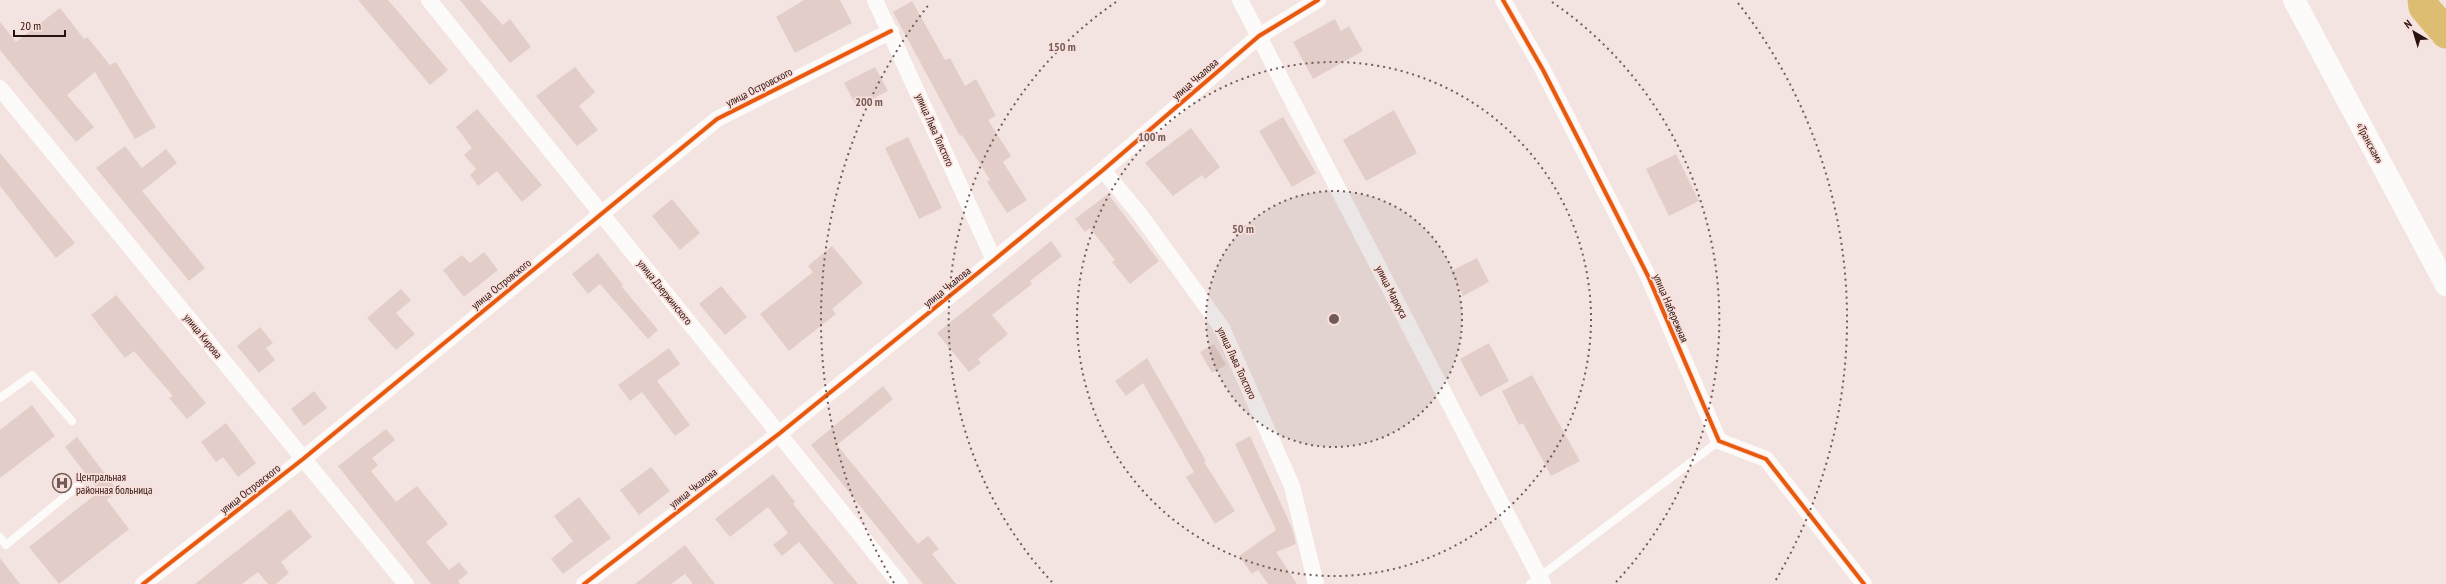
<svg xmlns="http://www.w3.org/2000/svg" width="2446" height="584" font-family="'PT Sans Narrow',sans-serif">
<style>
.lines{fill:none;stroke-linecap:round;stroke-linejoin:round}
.river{stroke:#ddbd71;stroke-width:31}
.building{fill:#e3cdc9}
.service{stroke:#fdfbfa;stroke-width:8}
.minor{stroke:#fdfbfa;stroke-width:16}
.trunk{stroke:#fdfbfa;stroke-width:22}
.cycleway-casing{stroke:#fadfda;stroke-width:6}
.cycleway{stroke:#e8590c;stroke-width:4}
.ring{fill:none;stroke:#6f5b58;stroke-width:2;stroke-dasharray:2 4}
.labels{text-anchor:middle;stroke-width:3.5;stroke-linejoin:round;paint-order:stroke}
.street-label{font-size:11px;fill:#28110e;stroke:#fadfda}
.poi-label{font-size:11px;fill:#28110e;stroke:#fadfda;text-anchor:start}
.centre{fill:#6f5b58;stroke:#fadfda;stroke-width:2}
.ring-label{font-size:12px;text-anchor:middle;font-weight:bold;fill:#6f5b58;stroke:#fadfda;stroke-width:3.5;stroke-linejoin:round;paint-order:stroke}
</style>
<rect width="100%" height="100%" fill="#f3e4e1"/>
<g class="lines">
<polyline class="river" points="2423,0 2424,7 2446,33"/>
</g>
<g class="building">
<polygon points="358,0 388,0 448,70 430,85"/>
<polygon points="460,0 480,0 503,25 510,19 531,47 510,63"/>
<polygon points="804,0 840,0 852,23 795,53 776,17"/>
<polygon points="912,1 945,60 950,58 965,86 976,79 996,116 988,120 1011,156 1003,162 1027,200 1007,213 987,182 990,180 962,135 960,136 893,12"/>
<polygon points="60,8 84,39 87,37 110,65 116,62 156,127 135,139 95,72 67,95 94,127 76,142 26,82 0,50 0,22 16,42"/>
<polygon points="1335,19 1341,31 1349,26 1363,51 1313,79 1293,42"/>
<polygon points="575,67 595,92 579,106 598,130 577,146 536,96"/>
<polygon points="875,67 888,91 857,107 844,83"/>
<polygon points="477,109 542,185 522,202 497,171 478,186 470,175 476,169 464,155 472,148 456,127"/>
<polygon points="1394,110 1417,153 1366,181 1343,140"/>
<polygon points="1283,117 1316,173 1292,187 1259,131"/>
<polygon points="1191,128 1220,167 1205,179 1202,175 1173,196 1145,163"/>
<polygon points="908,137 942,208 919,219 885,148"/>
<polygon points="125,146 142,168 166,149 177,163 142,191 205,268 189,281 96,168"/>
<polygon points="0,153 75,243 56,258 0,186"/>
<polygon points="1676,154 1699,201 1669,216 1646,169"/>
<polygon points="1108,194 1159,261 1130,284 1112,262 1115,260 1090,228 1085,232 1075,219"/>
<polygon points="672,199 700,233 680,250 652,216"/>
<polygon points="1051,241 1062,256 1030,281 1032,284 992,315 1008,334 978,359 981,363 969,372 937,333"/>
<polygon points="832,246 863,283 832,309 836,314 789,351 760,314 813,272 808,266"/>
<polygon points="484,252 498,270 464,297 443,270 462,255 470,263"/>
<polygon points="598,253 623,285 621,286 658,330 648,339 600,284 588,294 572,274"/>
<polygon points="1477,258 1489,282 1463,296 1451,271"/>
<polygon points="721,286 747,317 725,335 699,304"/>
<polygon points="401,289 411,300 396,313 415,334 396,350 367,318"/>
<polygon points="116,295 206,403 187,419 169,398 173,396 134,351 125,358 91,315"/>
<polygon points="260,327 273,343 266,348 275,360 259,373 237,346"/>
<polygon points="1489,343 1509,381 1480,397 1460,359"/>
<polygon points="1214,344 1226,365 1212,373 1200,352"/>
<polygon points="669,348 680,364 657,381 690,425 675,436 642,392 630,401 618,385"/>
<polygon points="1147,358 1206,461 1204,462 1235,511 1215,524 1186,477 1194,472 1143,383 1126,396 1115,381"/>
<polygon points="1532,375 1580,461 1551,476 1523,423 1519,425 1502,391"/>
<polygon points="883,386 893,399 837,445 918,544 928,536 939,549 932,554 956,584 923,584 811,445"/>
<polygon points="314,391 327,408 304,426 291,409"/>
<polygon points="32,405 55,436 0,478 0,430"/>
<polygon points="226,423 256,463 238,477 223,457 216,462 201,442"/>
<polygon points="386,429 395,440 372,458 378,465 371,471 396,502 417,486 448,524 426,542 449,570 459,562 468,573 458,581 460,584 431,584 338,466"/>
<polygon points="1250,436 1292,528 1296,544 1276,552 1297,584 1268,584 1258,570 1252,574 1239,556 1276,530 1235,444"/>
<polygon points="77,437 118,491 106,500 65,447"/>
<polygon points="651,467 670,491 639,515 620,490"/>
<polygon points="773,474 795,502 793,504 858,584 834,584 799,542 782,556 773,545 788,533 768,507 730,537 715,519"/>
<polygon points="100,491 129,529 59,584 29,547"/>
<polygon points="579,497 611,538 563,574 551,559 573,541 554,516"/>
<polygon points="290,509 312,537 281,562 289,573 276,584 268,584 258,572 242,584 195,584"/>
<polygon points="685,545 715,584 693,584 685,574 671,584 635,584"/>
<polygon points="0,558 20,584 0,584"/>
</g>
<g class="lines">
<g class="service">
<polyline points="0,398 32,375 72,421"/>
<polyline points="0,537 6,545 79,485"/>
<polyline points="1530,584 1719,441"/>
</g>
<g class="minor">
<polyline points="429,0 900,584"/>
<polyline points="875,0 994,260"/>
<polyline points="1240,0 1543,584"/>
<polyline points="1503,0 1543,70 1648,276 1719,441 1766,459 1864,584"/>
<polyline points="0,88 406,584"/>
<polyline points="1103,170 1141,216 1222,328 1292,486 1316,584"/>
<polyline points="143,584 303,459 717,119 891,31"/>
<polyline points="584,584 780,433 994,260 1103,170 1259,36 1318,0"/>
</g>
<polyline class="trunk" points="2294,0 2446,285"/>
<defs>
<g id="cycleway">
<polyline points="1503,0 1543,70 1648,276 1719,441 1766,459 1864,584"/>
<polyline points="143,584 303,459 717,119 891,31"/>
<polyline points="584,584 780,433 994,260 1103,170 1259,36 1318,0"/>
</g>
</defs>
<use href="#cycleway" class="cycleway-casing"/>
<use href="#cycleway" class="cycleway"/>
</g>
<circle cx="1334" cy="319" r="128" fill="#6f5b58" fill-opacity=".12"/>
<g class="ring">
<circle cx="1334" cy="319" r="128"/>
<circle cx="1334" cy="319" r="257"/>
<path d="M1052 582A385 385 0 0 1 1116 2M1552 2A385 385 0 0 1 1616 582"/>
<path d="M894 583A513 513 0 0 1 930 3M1738 3A513 513 0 0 1 1774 583"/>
</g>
<defs>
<symbol id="hospital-ring" viewBox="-11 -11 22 22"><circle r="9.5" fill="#fadfda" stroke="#6f5b58" stroke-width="1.5"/><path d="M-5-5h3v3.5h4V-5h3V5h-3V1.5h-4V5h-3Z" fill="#6f5b58"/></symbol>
</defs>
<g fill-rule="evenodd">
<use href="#hospital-ring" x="51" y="472" width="22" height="22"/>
</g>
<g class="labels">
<g class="street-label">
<text transform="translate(1195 79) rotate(-41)" y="4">улица Чкалова</text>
<text transform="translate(759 87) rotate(-27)" y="4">улица Островского</text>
<text transform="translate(935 130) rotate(66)" y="4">улица Льва Толстого</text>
<text transform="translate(2370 143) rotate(62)" y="4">«Транскам»</text>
<text transform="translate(501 284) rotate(-39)" y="4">улица Островского</text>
<text transform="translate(947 287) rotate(-39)" y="4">улица Чкалова</text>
<text transform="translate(665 292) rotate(51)" y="4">улица Дзержинского</text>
<text transform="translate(1392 292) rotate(63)" y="4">улица Маркуса</text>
<text transform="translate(1671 308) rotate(67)" y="4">улица Набережная</text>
<text transform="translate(203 336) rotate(51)" y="4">улица Кирова</text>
<text transform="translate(1237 363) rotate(65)" y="4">улица Льва Толстого</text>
<text transform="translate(693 488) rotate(-38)" y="4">улица Чкалова</text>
<text transform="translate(250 489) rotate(-38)" y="4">улица Островского</text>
</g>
<g class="poi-label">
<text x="76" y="481">Центральная<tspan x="76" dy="13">районная больница</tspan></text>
</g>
</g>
<circle cx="1334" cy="319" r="6" class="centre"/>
<g class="ring-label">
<text x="1062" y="51">150 m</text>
<text x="869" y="106">200 m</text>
<text x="1152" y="141">100 m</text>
<text x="1243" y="233">50 m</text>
</g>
<g transform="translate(2414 32) rotate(322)" stroke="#fadfda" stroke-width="3" paint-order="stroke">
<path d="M0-3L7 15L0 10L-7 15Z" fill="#28110e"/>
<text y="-6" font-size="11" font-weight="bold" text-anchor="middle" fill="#28110e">N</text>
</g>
<path d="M14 30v6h51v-6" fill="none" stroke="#28110e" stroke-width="2"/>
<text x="20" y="30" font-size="12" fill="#28110e" stroke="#fadfda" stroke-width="3" paint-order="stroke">20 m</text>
</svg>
